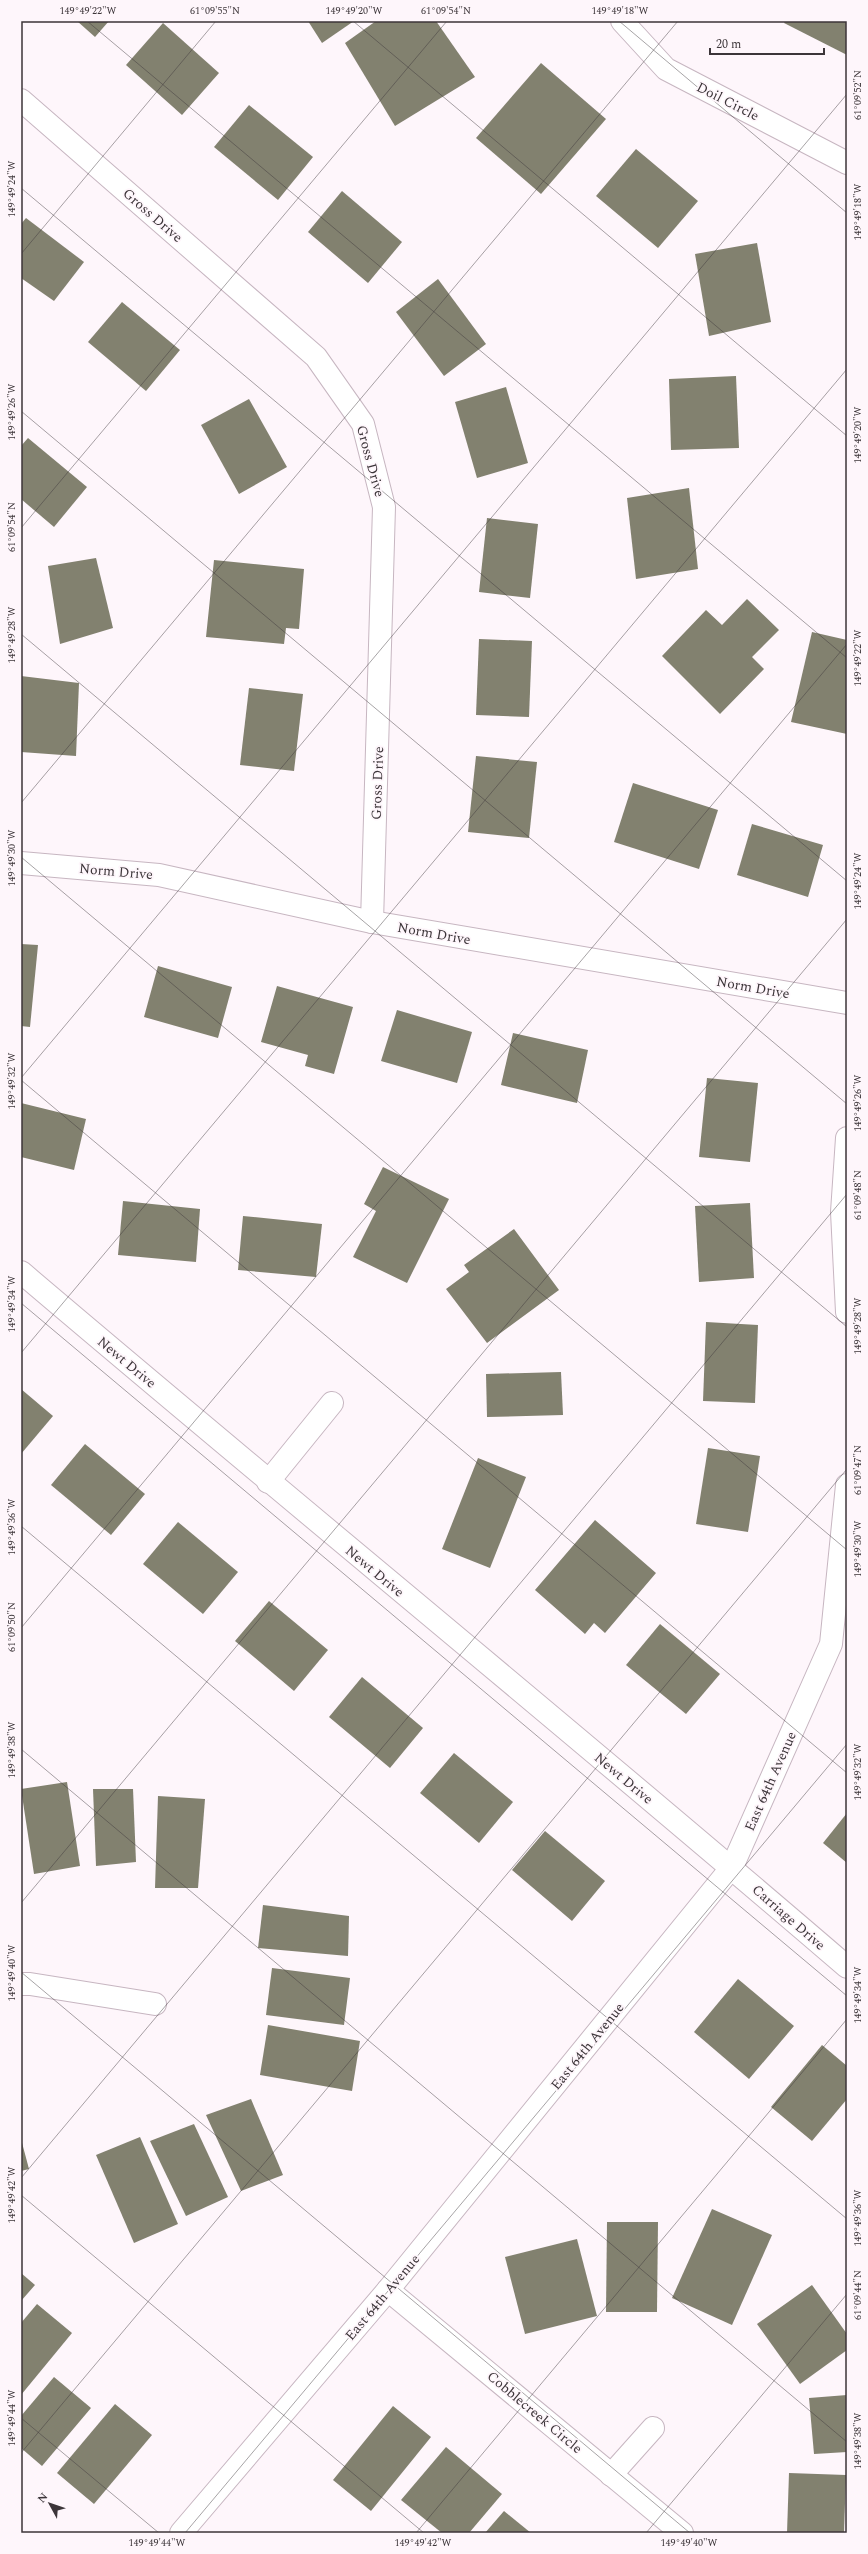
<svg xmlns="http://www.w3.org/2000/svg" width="868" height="2554" font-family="Spectral,serif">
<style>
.building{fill:#82816f}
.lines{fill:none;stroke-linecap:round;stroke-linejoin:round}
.minor-casing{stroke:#c7b6c1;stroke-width:24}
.minor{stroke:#fff;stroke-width:22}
.ticks{fill:none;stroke:#3c3539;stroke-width:1;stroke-opacity:0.45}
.labels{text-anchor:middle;stroke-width:3.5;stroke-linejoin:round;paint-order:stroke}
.street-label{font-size:14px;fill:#3c3539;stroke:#fef6fb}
.neatline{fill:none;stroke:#3c3539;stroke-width:1.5}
.ticks-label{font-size:10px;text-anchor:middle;fill:#3c3539}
</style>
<rect width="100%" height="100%" fill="#fef6fb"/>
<g class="building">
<polygon points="77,21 109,21 95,37"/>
<polygon points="308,21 354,21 322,43"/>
<polygon points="376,21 436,21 475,77 395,126 345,43"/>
<polygon points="785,21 847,21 847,55 784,23"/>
<polygon points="163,23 219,73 182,115 126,65"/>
<polygon points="541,63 606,119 541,194 476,138"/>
<polygon points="249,105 313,157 278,200 214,147"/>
<polygon points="636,149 698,201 658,248 596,196"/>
<polygon points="342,191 402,242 368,283 308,232"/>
<polygon points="26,218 84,262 54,301 21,278 21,224"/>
<polygon points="757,243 771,322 709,336 695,254"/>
<polygon points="438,279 486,344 444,376 396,312"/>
<polygon points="122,302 180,350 146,391 88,342"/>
<polygon points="736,376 739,448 671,450 669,379"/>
<polygon points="506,387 528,463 477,478 455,402"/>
<polygon points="249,399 287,467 239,494 201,425"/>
<polygon points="28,438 87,487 54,527 21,499 21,446"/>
<polygon points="689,488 698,569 636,579 627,498"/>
<polygon points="487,518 538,524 530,598 479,592"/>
<polygon points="96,558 113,628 60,644 48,566"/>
<polygon points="214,560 304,569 299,629 286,628 284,644 206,637"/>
<polygon points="747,599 779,630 752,657 764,669 720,714 662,656 706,610 722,625"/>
<polygon points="812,632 847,640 847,734 791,722"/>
<polygon points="479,639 532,641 529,717 476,715"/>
<polygon points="21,676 79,683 76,756 21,752"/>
<polygon points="249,688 303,694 294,771 240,765"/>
<polygon points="476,756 537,762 529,838 468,832"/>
<polygon points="633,783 718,810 699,869 614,842"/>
<polygon points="752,824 823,845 808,897 737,875"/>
<polygon points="21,944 38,945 30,1027 21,1026"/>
<polygon points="158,966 232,987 218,1038 144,1017"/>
<polygon points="277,986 353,1007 334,1074 305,1066 308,1055 261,1042"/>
<polygon points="397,1010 472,1032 457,1083 381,1061"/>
<polygon points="513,1033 588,1050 577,1103 501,1085"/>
<polygon points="707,1078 758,1083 750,1162 699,1157"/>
<polygon points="21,1103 86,1119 74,1170 21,1157"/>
<polygon points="383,1167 449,1199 407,1283 353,1257 376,1211 364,1204"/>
<polygon points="123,1201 200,1209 196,1262 118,1255"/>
<polygon points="750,1203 754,1278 699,1282 695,1206"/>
<polygon points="243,1216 322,1224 316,1277 238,1270"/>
<polygon points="514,1229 559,1290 487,1343 446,1289 469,1272 464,1265"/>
<polygon points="706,1322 758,1325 755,1403 703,1401"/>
<polygon points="561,1372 563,1415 487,1417 486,1374"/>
<polygon points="21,1389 53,1416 21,1454"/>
<polygon points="85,1444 145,1494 111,1535 51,1485"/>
<polygon points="708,1448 760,1456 748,1532 696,1524"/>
<polygon points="478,1458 526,1477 490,1568 442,1549"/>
<polygon points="595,1520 656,1573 605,1633 594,1623 585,1634 535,1590"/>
<polygon points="178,1522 238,1572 203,1614 143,1564"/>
<polygon points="269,1601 328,1650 294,1691 235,1641"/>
<polygon points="660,1624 720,1674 686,1714 626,1665"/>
<polygon points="362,1677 423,1728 390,1768 329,1717"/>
<polygon points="454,1753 513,1802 479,1843 420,1793"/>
<polygon points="67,1782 80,1866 34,1874 21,1789"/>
<polygon points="93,1789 133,1789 136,1862 96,1866"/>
<polygon points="158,1796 205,1799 198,1888 155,1888"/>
<polygon points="847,1813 847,1863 823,1843"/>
<polygon points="545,1831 605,1881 572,1921 512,1870"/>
<polygon points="263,1905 349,1916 348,1956 258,1948"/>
<polygon points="272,1968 350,1978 344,2025 266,2015"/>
<polygon points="738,1979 794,2026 749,2079 694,2032"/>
<polygon points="268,2025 360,2041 352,2091 260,2075"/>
<polygon points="822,2045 847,2066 847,2099 812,2141 771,2107"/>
<polygon points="251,2099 283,2175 241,2191 206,2115"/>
<polygon points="194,2124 228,2197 186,2216 150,2141"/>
<polygon points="140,2137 178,2224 134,2243 96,2155"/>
<polygon points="21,2139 29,2169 21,2171"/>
<polygon points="712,2209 772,2235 732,2325 672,2298"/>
<polygon points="607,2222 658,2222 657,2312 606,2312"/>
<polygon points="577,2239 597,2316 525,2334 505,2257"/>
<polygon points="21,2273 35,2285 21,2301"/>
<polygon points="812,2285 847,2334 847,2350 800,2384 757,2324"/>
<polygon points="37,2304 72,2333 21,2395 21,2323"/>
<polygon points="54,2377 91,2408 42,2466 21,2448 21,2416"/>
<polygon points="847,2395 847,2452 814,2454 809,2398"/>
<polygon points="115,2404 152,2435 94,2504 57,2473"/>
<polygon points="393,2406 431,2437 371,2511 333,2480"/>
<polygon points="446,2447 502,2494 469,2533 442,2533 401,2500"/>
<polygon points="789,2473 846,2475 844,2533 787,2533"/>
<polygon points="504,2511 531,2533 485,2533"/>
</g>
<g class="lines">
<defs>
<g id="minor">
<polyline points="622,21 666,69 847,163"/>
<polyline points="21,100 316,357 363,424 384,507 372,922"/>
<polyline points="21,863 159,875 372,922 847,1003"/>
<polyline points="847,1138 842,1212 847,1312"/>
<path d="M21 1272C295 1505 574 1732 847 1967"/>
<polyline points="268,1482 332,1403"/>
<polyline points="21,1984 30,1984 155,2004"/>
<polyline points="388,2290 682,2533"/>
<polyline points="611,2475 653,2428"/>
<polyline points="181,2533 388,2290 732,1867 831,1644 847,1485"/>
</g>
</defs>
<use href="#minor" class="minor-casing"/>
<use href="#minor" class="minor"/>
</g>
<path class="ticks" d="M87 21 847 658M353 21 847 436M619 21 847 213M21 188 847 881M21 254 216 21M21 411 847 1104M21 528 447 21M21 634 847 1327M21 803 678 21M21 857 847 1550M21 1078 847 94M21 1080 847 1773M21 1303 847 1996M21 1353 847 369M21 1526 847 2219M21 1628 847 644M21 1749 847 2442M21 1903 847 919M21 1972 690 2533M21 2178 847 1194M21 2195 424 2533M21 2418 159 2533M21 2453 847 1469M185 2533 847 1744M416 2533 847 2019M646 2533 847 2294"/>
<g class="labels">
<g class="street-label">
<text transform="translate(728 101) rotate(27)" y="5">Doil Circle</text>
<text transform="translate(153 215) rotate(41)" y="5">Gross Drive</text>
<text transform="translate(371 461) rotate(75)" y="5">Gross Drive</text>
<text transform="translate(377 783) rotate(-88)" y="5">Gross Drive</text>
<text transform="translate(116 871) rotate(5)" y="5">Norm Drive</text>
<text transform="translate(434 933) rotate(10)" y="5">Norm Drive</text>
<text transform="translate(753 987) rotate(10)" y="5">Norm Drive</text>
<text transform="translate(127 1362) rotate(40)" y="5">Newt Drive</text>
<text transform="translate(375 1571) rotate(40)" y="5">Newt Drive</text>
<text transform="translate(624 1778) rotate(40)" y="5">Newt Drive</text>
<text transform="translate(770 1781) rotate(-66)" y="5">East 64th Avenue</text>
<text transform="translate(789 1917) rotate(41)" y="5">Carriage Drive</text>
<text transform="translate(587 2046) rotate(-51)" y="5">East 64th Avenue</text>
<text transform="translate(382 2297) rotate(-50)" y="5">East 64th Avenue</text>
<text transform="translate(535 2412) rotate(40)" y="5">Cobblecreek Circle</text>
</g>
</g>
<rect width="868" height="2554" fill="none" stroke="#fef6fb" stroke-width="44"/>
<g transform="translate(50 2504) rotate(310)" stroke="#fef6fb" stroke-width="3" paint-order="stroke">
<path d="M0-3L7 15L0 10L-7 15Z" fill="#3c3539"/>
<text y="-6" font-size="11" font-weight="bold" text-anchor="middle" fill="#3c3539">N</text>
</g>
<path d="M710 48v6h114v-6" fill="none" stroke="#3c3539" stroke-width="2"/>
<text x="716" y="48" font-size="12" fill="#3c3539" stroke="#fef6fb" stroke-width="3" paint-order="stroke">20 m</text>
<rect x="22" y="22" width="824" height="2510" class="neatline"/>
<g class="ticks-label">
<text x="88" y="14">149°49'22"W</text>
<text x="215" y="14">61°09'55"N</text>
<text x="354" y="14">149°49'20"W</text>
<text x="446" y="14">61°09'54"N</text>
<text x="620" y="14">149°49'18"W</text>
<text transform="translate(857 95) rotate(-90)" y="4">61°09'52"N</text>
<text transform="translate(11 189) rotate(-90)" y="4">149°49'24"W</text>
<text transform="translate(857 212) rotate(-90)" y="4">149°49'18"W</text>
<text transform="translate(11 412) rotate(-90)" y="4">149°49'26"W</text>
<text transform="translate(857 435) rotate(-90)" y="4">149°49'20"W</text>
<text transform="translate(11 527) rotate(-90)" y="4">61°09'54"N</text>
<text transform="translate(11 635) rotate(-90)" y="4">149°49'28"W</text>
<text transform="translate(857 658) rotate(-90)" y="4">149°49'22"W</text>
<text transform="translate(11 858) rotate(-90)" y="4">149°49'30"W</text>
<text transform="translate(857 881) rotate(-90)" y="4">149°49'24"W</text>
<text transform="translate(11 1081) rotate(-90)" y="4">149°49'32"W</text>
<text transform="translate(857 1103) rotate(-90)" y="4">149°49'26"W</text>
<text transform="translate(857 1195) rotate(-90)" y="4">61°09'48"N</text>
<text transform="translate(11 1304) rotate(-90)" y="4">149°49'34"W</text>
<text transform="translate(857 1326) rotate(-90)" y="4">149°49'28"W</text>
<text transform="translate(857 1470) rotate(-90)" y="4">61°09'47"N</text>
<text transform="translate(11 1527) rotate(-90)" y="4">149°49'36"W</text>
<text transform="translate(857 1549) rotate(-90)" y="4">149°49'30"W</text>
<text transform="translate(11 1627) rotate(-90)" y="4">61°09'50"N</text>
<text transform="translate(11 1750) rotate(-90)" y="4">149°49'38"W</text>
<text transform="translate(857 1772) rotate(-90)" y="4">149°49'32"W</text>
<text transform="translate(11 1973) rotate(-90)" y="4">149°49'40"W</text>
<text transform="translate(857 1995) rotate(-90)" y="4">149°49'34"W</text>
<text transform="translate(11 2195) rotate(-90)" y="4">149°49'42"W</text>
<text transform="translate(857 2218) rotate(-90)" y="4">149°49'36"W</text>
<text transform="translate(857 2295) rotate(-90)" y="4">61°09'44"N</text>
<text transform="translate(11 2418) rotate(-90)" y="4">149°49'44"W</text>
<text transform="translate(857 2441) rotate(-90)" y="4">149°49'38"W</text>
<text x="157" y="2546">149°49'44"W</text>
<text x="423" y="2546">149°49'42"W</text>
<text x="689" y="2546">149°49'40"W</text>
</g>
</svg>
